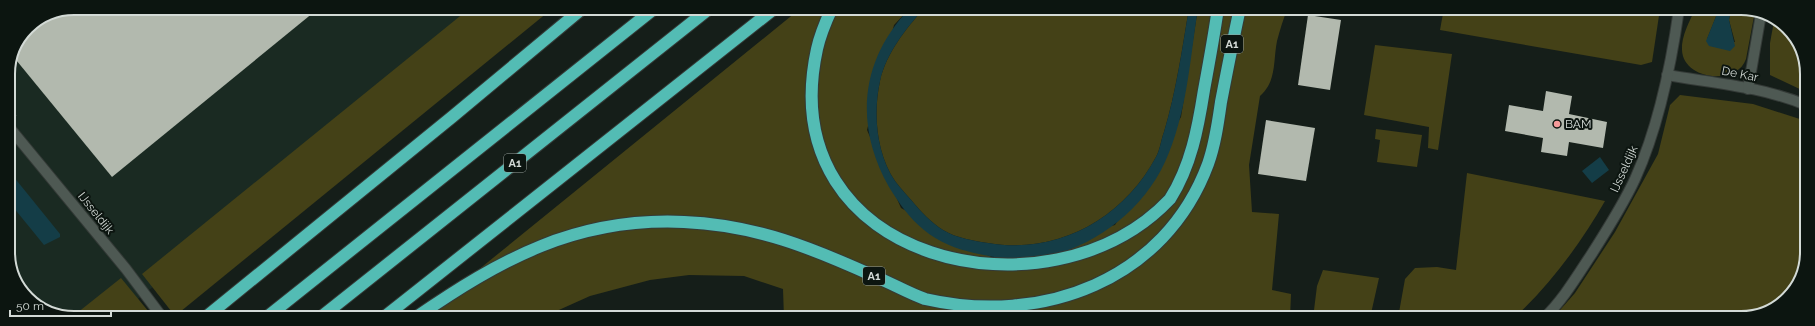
<svg xmlns="http://www.w3.org/2000/svg" width="1815" height="326" font-family="Raleway,sans-serif">
<style>
.built{fill:#1a2a22}
.green{fill:#444117}
.water{fill:#143d47}
.building{fill:#b2b9ae}
.lines{fill:none;stroke-linecap:round;stroke-linejoin:round}
.minor-casing{stroke:#343a37;stroke-width:12}
.highway-casing{stroke:#343a37;stroke-width:14}
.path{stroke:#676f6a;stroke-width:2.5;stroke-dasharray:2 3;stroke-linecap:butt}
.minor{stroke:#4e5953;stroke-width:10}
.highway{stroke:#53bcb4;stroke-width:12}
.poi-dot{fill:#f59b9a;stroke:#0c1510;stroke-width:1.5}
.labels{text-anchor:middle;stroke-width:4;stroke-linejoin:round;paint-order:stroke}
.shield{fill:#0c1510;stroke:#979f9b;stroke-width:1}
.shield-label{font-size:11px;font-weight:bold;fill:#d3dad6}
.street-label{font-size:12px;fill:#d3dad6;stroke:#0c1510}
.poi-label{font-size:12px;fill:#d3dad6;stroke:#0c1510;text-anchor:start}
.rim{fill:none;stroke:#d3dad6;stroke-width:2}
</style>
<rect width="100%" height="100%" fill="#151e19"/>
<polygon class="built" points="74,8 495,8 116,317 65,317 30,301 10,269 8,74 13,49 28,27"/>
<g class="green">
<polygon points="470,8 553,8 175,316 142,274"/>
<path d="M801 8H910L894 25 867 130 901 208 993 258 1115 225 1181 117 1198 8H1288C1283 19 1280 30 1277 41 1273 61 1277 81 1260 96L1249 165 1252 212 1279 214 1272 290 1291 294 1290 318H784L783 289 744 276 689 275 650 280 590 296 541 318H419Z"/>
<path d="M924 8H1189C1182 50 1176 92 1164 132 1161 140 1160 150 1156 157 1123 219 1057 255 988 243 974 241 956 238 943 230 932 223 920 211 912 201 906 194 900 188 895 181 876 153 873 113 880 81 886 53 906 29 924 8Z"/>
<polygon points="1444,8 1660,9 1652,62 1641,65 1440,30"/>
<path d="M1695 9H1719L1707 39 1735 42 1729 20 1731 9H1750L1755 11 1746 59C1737 86 1683 80 1682 50 1681 36 1690 21 1695 9Z"/>
<polygon points="1774,21 1787,27 1806,61 1806,92 1770,75 1770,43"/>
<polygon points="1375,45 1452,54 1438,150 1428,148 1429,127 1364,115"/>
<polygon points="1680,95 1753,104 1806,121 1806,261 1785,301 1741,318 1553,318 1575,293 1615,232 1658,154 1670,105"/>
<polygon points="1376,129 1422,135 1417,167 1377,162 1380,140 1375,139"/>
<path d="M1467 173 1605 201C1581 243 1550 285 1514 318H1398L1405 279 1415 268 1437 267 1456 270Z"/>
<polygon points="1323,270 1379,278 1370,318 1313,318 1317,286"/>
<polygon points="121,278 153,317 72,317"/>
</g>
<g class="water">
<path d="M910 8H924C906 29 886 53 880 81 873 113 876 153 895 181 900 188 906 194 912 201 920 211 932 223 943 230 956 238 974 241 988 243 1057 255 1123 219 1156 157 1160 150 1161 140 1164 132 1176 92 1182 50 1189 8H1198C1190 59 1187 114 1165 162 1142 212 1092 249 1037 259 1019 262 992 257 974 253 957 249 938 242 924 230 909 218 899 203 889 187 854 125 860 60 910 8Z"/>
<polygon points="1719,9 1731,9 1729,20 1735,46 1730,51 1709,46 1706,41"/>
<polygon points="1600,157 1609,170 1592,183 1582,171"/>
<polygon points="9,171 60,234 60,237 44,245 9,202"/>
</g>
<g class="building">
<polygon points="74,8 319,8 112,177 12,55 13,49 28,27"/>
<polygon points="1308,15 1341,20 1330,90 1298,85"/>
<polygon points="1546,91 1572,96 1569,114 1607,122 1603,148 1569,142 1567,156 1541,152 1543,138 1505,131 1509,105 1543,111"/>
<polygon points="1266,120 1315,128 1306,181 1258,174"/>
</g>
<g class="lines">
<defs>
<g id="minor">
<path d="M1667 75C1713 83 1763 87 1806 105"/>
<polyline points="1748,89 1761,14"/>
<polyline points="9,127 126,269 162,317"/>
<path d="M1544 318C1563 300 1577 276 1591 255 1607 230 1623 205 1635 179 1659 126 1671 66 1679 9"/>
</g>
<g id="highway">
<path d="M832 8C826 21 820 35 817 49 770 264 1050 326 1170 199 1191 166 1198 128 1204 90 1209 63 1214 36 1218 8"/>
<polyline points="206,317 452,117 583,8"/>
<polyline points="267,317 655,8"/>
<polyline points="321,317 710,8"/>
<polyline points="383,318 775,8"/>
<path d="M415 318C501 259 576 217 684 222 756 225 812 248 876 277 893 284 908 293 925 299 1043 326 1165 280 1208 164 1215 145 1218 123 1221 102 1227 71 1233 40 1240 8"/>
</g>
</defs>
<use href="#minor" class="minor-casing"/>
<use href="#highway" class="highway-casing"/>
<polyline class="path" points="8,107 16,117"/>
<use href="#minor" class="minor"/>
<use href="#highway" class="highway"/>
</g>
<circle class="poi-dot" cx="1557" cy="124" r="4"/>
<g class="labels">
<g class="shield">
<rect x="1221" y="35" width="22" height="18" rx="3"/>
<rect x="504" y="154" width="22" height="18" rx="3"/>
<rect x="863" y="267" width="22" height="18" rx="3"/>
</g>
<g class="shield-label">
<text x="1232" y="48">A1</text>
<text x="515" y="167">A1</text>
<text x="874" y="280">A1</text>
</g>
<g class="street-label">
<text transform="translate(1740 74) rotate(11)" y="4">De Kar</text>
<text transform="translate(1624 169) rotate(-66)" y="4">IJsseldijk</text>
<text transform="translate(96 213) rotate(51)" y="4">IJsseldijk</text>
</g>
<g class="poi-label">
<text x="1565" y="128">BAM</text>
</g>
</g>
<path d="M0 0H1815V326H0ZM74 15H1741A59 59 0 0 1 1800 74V252A59 59 0 0 1 1741 311H74A59 59 0 0 1 15 252V74A59 59 0 0 1 74 15Z" fill="#0c1510" fill-rule="evenodd"/>
<path class="rim" d="M74 15H1741A59 59 0 0 1 1800 74V252A59 59 0 0 1 1741 311H74A59 59 0 0 1 15 252V74A59 59 0 0 1 74 15Z"/>
<path d="M10 310v6h101v-6" fill="none" stroke="#d3dad6" stroke-width="2"/>
<text x="16" y="310" font-size="12" fill="#d3dad6" stroke="#0c1510" stroke-width="3" paint-order="stroke">50 m</text>
</svg>
